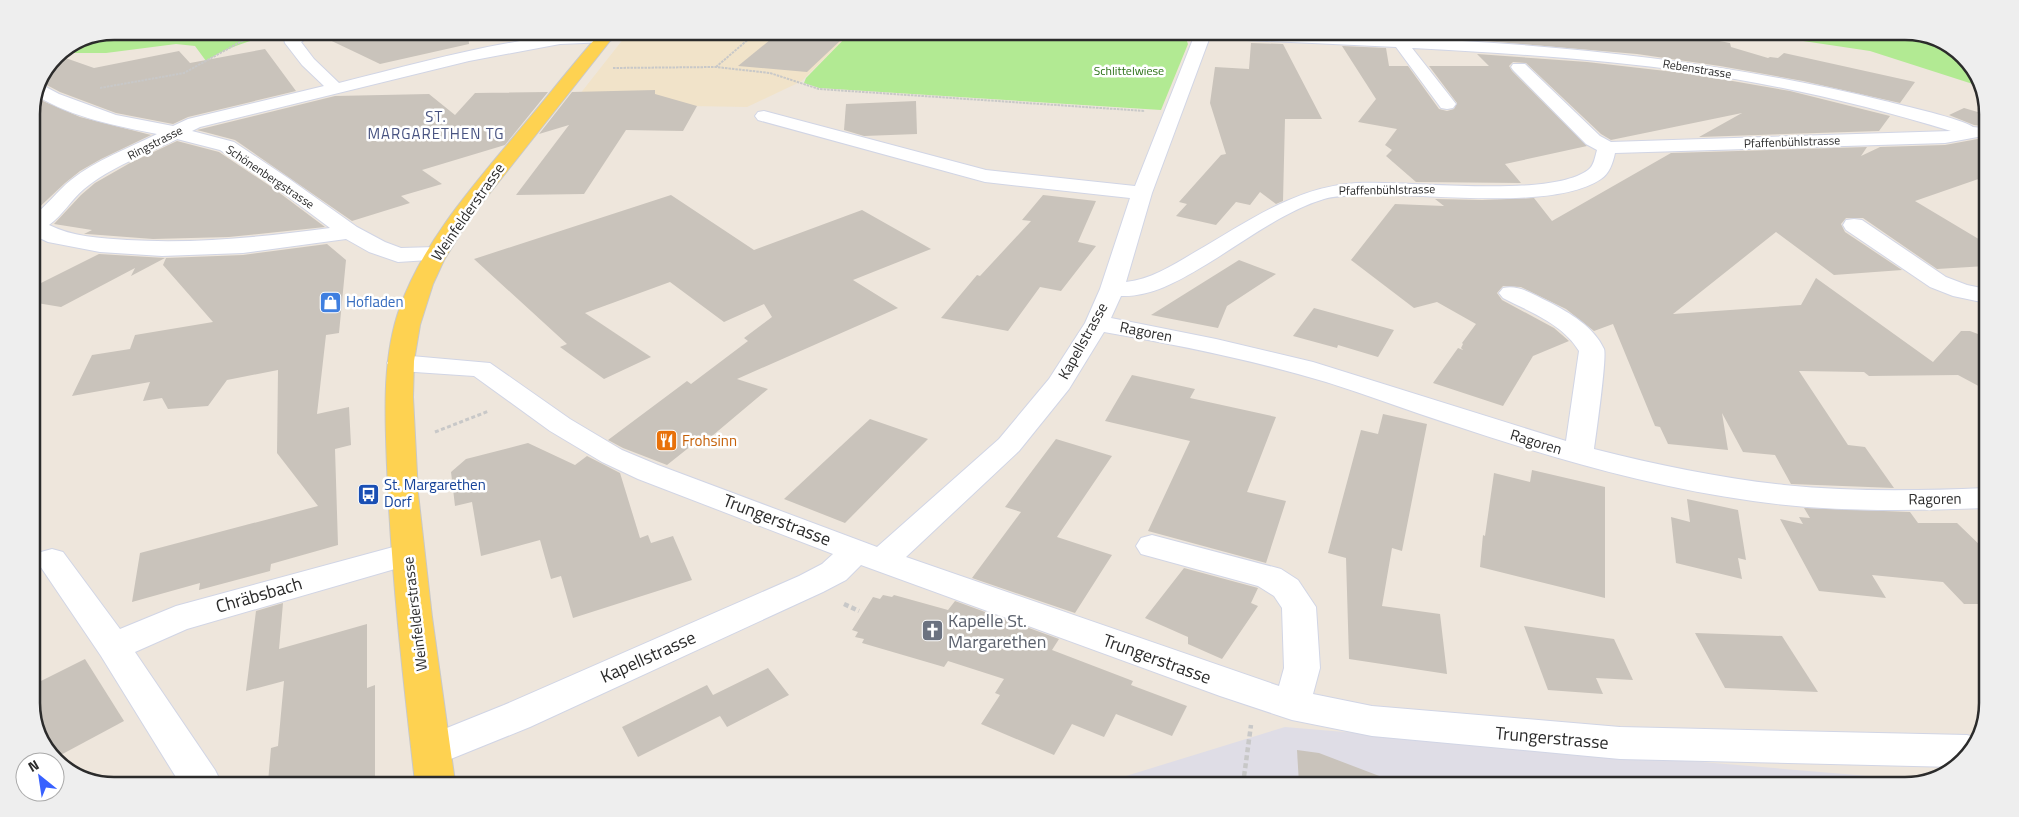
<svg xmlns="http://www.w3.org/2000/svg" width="2019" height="817" font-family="'Titillium Web',sans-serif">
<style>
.industrial{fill:#dfdde6}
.education{fill:#f1e3c9}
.green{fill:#b2ea93}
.building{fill:#c9c3bb}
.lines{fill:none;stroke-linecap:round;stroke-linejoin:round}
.minor-casing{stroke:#d1d5e5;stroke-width:2}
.major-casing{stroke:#c8c8c8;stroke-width:2}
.path-far2{stroke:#c8c8c8;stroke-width:2;stroke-dasharray:2.5 1;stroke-linecap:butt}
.path-far1{stroke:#c8c8c8;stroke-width:3;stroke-dasharray:4 2.5;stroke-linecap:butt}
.path{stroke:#c8c8c8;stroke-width:4.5;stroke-dasharray:5 3;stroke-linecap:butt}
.minor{fill:#fff;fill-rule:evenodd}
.major{fill:#fed251;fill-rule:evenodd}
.labels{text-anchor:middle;stroke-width:5;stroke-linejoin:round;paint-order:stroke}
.far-street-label{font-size:12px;fill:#2b2b2b;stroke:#fff}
.far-park-label{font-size:12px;fill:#286f13;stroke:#fff}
.far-quarter-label{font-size:15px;letter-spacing:1px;fill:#475280;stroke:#fff}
.street-label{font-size:15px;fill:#2b2b2b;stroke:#fff}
.shop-label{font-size:15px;fill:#366cbe;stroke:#fff;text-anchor:start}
.food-label{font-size:15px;fill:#c56008;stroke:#fff;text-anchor:start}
.transit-label{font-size:15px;fill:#164399;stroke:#fff;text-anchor:start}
.near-street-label{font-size:18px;fill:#2b2b2b;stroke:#fff}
.near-worship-label{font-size:18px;fill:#5b616d;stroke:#fff;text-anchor:start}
.rim{fill:none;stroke:#2b2b2b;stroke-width:2.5}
</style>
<rect width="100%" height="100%" fill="#eee6dc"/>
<polygon class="industrial" points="1285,727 1868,776 1934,777 1906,786 1100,784"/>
<polygon class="education" points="628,33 850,33 802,81 747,107 572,104"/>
<g class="green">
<path d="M171 31 292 32C262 37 231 44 206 61L195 46 176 44 106 53H62L88 42Z"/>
<polygon points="630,33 762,33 752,35 627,35"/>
<polygon points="850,33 1178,34 1185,36 1188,44 1161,110 819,88 804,83 806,78"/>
<polygon points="1762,35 1932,36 1971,63 1979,86 1870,51"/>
</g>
<g class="building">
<polygon points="316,32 468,32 469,44 380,64 315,33"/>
<polygon points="776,35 841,40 807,72 738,66"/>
<polygon points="1460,35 1688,35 1730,43 1731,47 1768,58 1770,57 1778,58 1784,53 1915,82 1900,103 1803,81 1720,66 1637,54 1464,39"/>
<polygon points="1251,43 1283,44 1322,119 1285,119 1283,201 1276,204 1260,192 1250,205 1236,202 1216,225 1176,216 1187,204 1179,202 1221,155 1226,154 1210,103 1215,67 1249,69"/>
<polygon points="1342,46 1386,48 1389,66 1408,66 1439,109 1447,111 1454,109 1457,103 1429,66 1489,66 1477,54 1587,62 1692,74 1790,91 1890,116 1879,131 1699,137 1742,113 1611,140 1601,134 1526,63 1513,62 1509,66 1512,71 1587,146 1505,164 1521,183 1416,182 1386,156 1392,150 1385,145 1397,129 1358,122 1376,99"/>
<polygon points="265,49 296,91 188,117 173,124 116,113 60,92 43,83 57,55 94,68 179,51 190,63"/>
<polygon points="655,90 655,94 697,106 683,131 626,130 584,194 516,195 569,125 539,134 572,92"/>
<polygon points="548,92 505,145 422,170 442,184 401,196 410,203 352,221 235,140 197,130 335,96 429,94 455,115 475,93"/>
<polygon points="36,98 80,117 151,135 101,159 80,171 65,183 31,215 31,109"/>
<polygon points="916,101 917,134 864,136 844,130 846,104"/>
<polygon points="1964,108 1988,115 1987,176 1915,201 1987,244 1986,266 1937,269 1863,218 1846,218 1841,224 1845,232 1902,270 1834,275 1776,232 1673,314 1801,305 1816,278 1933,362 1961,331 1970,331 1986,337 1986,390 1958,375 1869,376 1864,372 1799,371 1848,445 1865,447 1894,488 1791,484 1775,455 1743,452 1722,413 1728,450 1668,444 1660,427 1655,426 1613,324 1594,331 1566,309 1521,287 1503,286 1497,293 1502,300 1554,328 1569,341 1533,356 1503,406 1433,383 1458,348 1463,350 1461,348 1463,344 1462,343 1476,324 1437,302 1414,308 1351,260 1395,204 1444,206 1435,199 1482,200 1534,198 1552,221 1671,153 1867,147 1861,156 1880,147 1945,145 1983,138 1987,131 1983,126 1974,125 1949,115"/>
<polygon points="177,141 219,152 273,188 325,227 229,237 153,239 87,234 84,234 92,230 54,224 81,195 95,183 130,163"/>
<polygon points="671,195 754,250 862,210 931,249 853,280 898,308 737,379 768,389 712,436 706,434 667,465 623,448 608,440 687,381 691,384 748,341 744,338 772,317 764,304 724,322 670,282 585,313 651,357 604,379 560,347 567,344 474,259"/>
<polygon points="1043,195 1096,201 1078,242 1096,246 1061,291 1040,287 1008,331 941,318 977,275 980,276 1031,221 1022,220"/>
<polygon points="327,244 346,260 339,333 326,335 317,414 349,407 351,445 335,449 338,545 271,564 270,571 199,590 200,583 132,602 140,553 318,506 277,453 278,370 227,380 208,406 168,409 162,398 143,401 150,382 72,396 92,355 130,349 135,335 213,322 163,265 166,258 243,255"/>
<polygon points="99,254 165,258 131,276 135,268 61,307 31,302 31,288"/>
<polygon points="1239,260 1276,274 1227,306 1218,328 1151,315"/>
<polygon points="1314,308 1394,330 1378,357 1338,345 1337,348 1293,336"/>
<polygon points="1132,375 1195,389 1190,398 1276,417 1247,492 1286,501 1266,563 1148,531 1190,441 1105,421"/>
<polygon points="1383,414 1427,424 1402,551 1392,548 1382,606 1440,614 1447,674 1349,659 1346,558 1328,553 1361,430 1378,434"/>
<polygon points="870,419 928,439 845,523 784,499"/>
<polygon points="1056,439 1112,456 1057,537 1112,555 1075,613 972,578 1021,512 1005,507"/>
<polygon points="528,443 575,465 587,456 620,473 640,538 648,535 651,543 673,536 692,580 573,618 561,576 551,579 540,540 481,556 472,502 455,506 451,472 466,459"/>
<polygon points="1532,470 1605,487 1605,598 1480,567 1483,535 1485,536 1494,473 1530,482"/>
<polygon points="1687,499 1738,510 1746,560 1738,558 1742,579 1676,563 1671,517 1690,522"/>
<polygon points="1804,508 1910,512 1918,523 1957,523 1985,550 1984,604 1964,604 1943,582 1872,575 1886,598 1819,591 1780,519 1803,524 1799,517 1810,518"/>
<polygon points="1184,568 1258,588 1251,603 1258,606 1222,659 1188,644 1188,637 1145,618"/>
<polygon points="883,595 892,597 894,595 948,610 955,601 1059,639 1052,650 1133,681 1131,685 1187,706 1172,736 1116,714 1104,737 1072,724 1054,755 981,724 1000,695 995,693 1004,679 948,661 944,667 862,643 864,639 855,637 858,632 852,630 873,597 880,599"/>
<polygon points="283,603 279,649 367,624 367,688 375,685 375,782 268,782 271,748 278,746 284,681 246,691 256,611"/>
<polygon points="1524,626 1614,639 1633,680 1596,678 1603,694 1548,690"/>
<polygon points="1695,633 1782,636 1818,692 1725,688"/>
<polygon points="85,659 124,721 55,758 48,753 31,709 31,686"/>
<polygon points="768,668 789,695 727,727 720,716 638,757 622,727 707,685 713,695"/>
<polygon points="1297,750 1319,753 1395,782 1395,784 1299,784"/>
</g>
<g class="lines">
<defs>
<g id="minor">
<path d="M295 32H314L312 35 301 42 314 59 339 83C427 61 516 35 607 32L612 34 615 37 612 40 607 42 560 44 469 61 200 127 192 131 234 142 288 178 357 227 385 242 401 248 436 247 444 249 447 254 444 259 398 262 369 252 346 239 243 253 162 256 100 252 48 242 31 234V218C47 206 57 191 71 180 96 160 129 148 157 134 117 126 73 118 37 96L42 85 59 94 116 115 173 126 188 119 324 86 302 65 285 43 284 39ZM177 139 220 150 274 186 330 228C262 237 196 244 127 240 100 238 73 237 49 225 63 215 71 200 84 189 109 168 148 153 177 139Z"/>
<path d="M1195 34H1211L1152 193 1126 282C1152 279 1173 265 1195 252 1246 223 1294 187 1356 183 1409 180 1549 199 1588 170 1594 166 1595 157 1597 150L1586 144 1513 70 1511 67 1513 64H1525L1600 136 1611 142 1951 131C1866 105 1780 85 1692 72 1599 59 1506 53 1412 48L1456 104 1453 108 1447 109 1441 108 1396 47 1225 39 1220 37 1217 34C1441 35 1667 47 1885 101 1901 105 1963 119 1973 127L1983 128 1985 132 1983 136 1945 143 1615 153C1613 163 1609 174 1601 179 1550 213 1417 191 1354 195 1344 196 1333 196 1324 199 1283 211 1238 246 1202 267 1177 282 1150 297 1121 296L1111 318 1216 339 1313 362 1566 441 1579 351C1563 324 1530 312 1503 298L1499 293 1503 288C1519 284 1534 295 1549 302 1570 313 1594 327 1604 349 1607 356 1596 435 1594 449 1657 465 1720 478 1784 485 1851 492 1918 491 1985 488V508C1908 511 1830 512 1753 501 1650 487 1549 457 1450 424 1409 411 1368 395 1326 382 1253 360 1178 345 1104 332L1069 389 1019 451 906 557 1279 686 1284 668 1282 608 1274 596 1258 586 1141 554 1136 546 1141 538 1152 535 1281 569 1298 580 1316 607 1320 668 1313 694 1372 706 1620 727 1967 735 1977 738 1955 767 1620 759 1372 736 1292 720 1220 696 861 565 846 580 823 592 530 727 431 767 417 762 412 751 417 740 504 705 799 576 822 564 833 554 638 479 602 462 550 431 474 376 400 371 391 369 387 363 391 357 400 355 490 363 570 419 622 450 658 465 877 547 999 439 1049 379 1085 323 1100 289 1130 198 985 182 758 120 755 116 758 112 764 111 986 170 1135 186Z"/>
<polygon points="1854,219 1862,220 1946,277 1967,285 1986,289 1986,303 1953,296 1930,287 1846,230 1843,225 1846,220"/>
<polygon points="408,543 419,546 424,554 419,562 187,629 135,652 215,770 221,782 179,782 101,656 36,560 41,552 52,549 63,552 120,629 176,606"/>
</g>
<path id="major" d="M601 32H617L470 218 444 260 433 284 420 325 414 361 413 397 418 493 432 617 455 782H415C403 677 391 572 387 466 385 414 382 357 400 307 424 241 472 187 517 133 545 100 572 65 601 32Z"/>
</defs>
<use href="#minor" class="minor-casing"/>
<use href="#major" class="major-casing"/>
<g class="path-far2">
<polyline points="634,38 751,37"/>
<polyline points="716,67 751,37"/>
<polyline points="613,68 716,67 770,73 819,89 1145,111"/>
<polyline points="100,88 184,73 253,35 268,35"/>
</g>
<polyline class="path-far1" points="435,432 489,411"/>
<g class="path">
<polyline points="844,604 859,611"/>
<polyline points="1243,784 1251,725"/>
</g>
<use href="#minor" class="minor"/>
<use href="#major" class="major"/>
</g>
<defs>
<symbol id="shop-square" viewBox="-11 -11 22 22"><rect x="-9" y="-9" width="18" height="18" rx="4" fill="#3f7fe0" stroke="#fff"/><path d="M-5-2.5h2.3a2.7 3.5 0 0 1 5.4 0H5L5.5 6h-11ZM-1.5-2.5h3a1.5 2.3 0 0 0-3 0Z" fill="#fff"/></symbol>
<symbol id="restaurant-square" viewBox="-11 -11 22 22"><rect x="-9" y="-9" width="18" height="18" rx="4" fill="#e8710a" stroke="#fff"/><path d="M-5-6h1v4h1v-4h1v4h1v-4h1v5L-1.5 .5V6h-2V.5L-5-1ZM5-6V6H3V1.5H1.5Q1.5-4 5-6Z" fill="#fff"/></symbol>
<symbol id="bus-square" viewBox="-11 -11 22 22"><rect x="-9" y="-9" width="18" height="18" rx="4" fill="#1a4fb4" stroke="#fff"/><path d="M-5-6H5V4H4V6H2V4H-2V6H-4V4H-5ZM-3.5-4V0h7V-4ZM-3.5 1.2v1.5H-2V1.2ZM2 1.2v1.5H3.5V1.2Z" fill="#fff"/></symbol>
<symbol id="church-square" viewBox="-11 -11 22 22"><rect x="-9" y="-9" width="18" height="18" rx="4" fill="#6b7280" stroke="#fff"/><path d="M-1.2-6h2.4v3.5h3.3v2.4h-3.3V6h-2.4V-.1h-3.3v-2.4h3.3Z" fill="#fff"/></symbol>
</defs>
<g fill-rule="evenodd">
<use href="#shop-square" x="318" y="290" width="25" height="25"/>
<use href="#restaurant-square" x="654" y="428" width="25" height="25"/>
<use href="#bus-square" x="356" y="482" width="25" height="25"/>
<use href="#church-square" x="920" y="618" width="25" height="25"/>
</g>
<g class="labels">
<g class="far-street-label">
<text transform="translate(1697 69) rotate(9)" y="4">Rebenstrasse</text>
<text transform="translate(1792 142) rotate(-2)" y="4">Pfaffenbühlstrasse</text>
<text transform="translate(155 143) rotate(-27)" y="4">Ringstrasse</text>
<text transform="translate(270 177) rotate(34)" y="4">Schönenbergstrasse</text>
<text transform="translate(1387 190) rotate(-1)" y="4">Pfaffenbühlstrasse</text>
</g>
<g class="far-park-label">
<text x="1129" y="75">Schlittelwiese</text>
</g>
<g class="far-quarter-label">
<text x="436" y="122">ST.<tspan x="436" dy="17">MARGARETHEN TG</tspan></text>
</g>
<g class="street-label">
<text transform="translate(468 212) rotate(-55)" y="5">Weinfelderstrasse</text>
<text transform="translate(1146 332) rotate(11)" y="5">Ragoren</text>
<text transform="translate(1083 341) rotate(-61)" y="5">Kapellstrasse</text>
<text transform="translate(1536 442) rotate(17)" y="5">Ragoren</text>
<text transform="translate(1935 499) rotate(-1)" y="5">Ragoren</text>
<text transform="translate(415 614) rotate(-97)" y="5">Weinfelderstrasse</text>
</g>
<g class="shop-label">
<text x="346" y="307">Hofladen</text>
</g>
<g class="food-label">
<text x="682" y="446">Frohsinn</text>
</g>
<g class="transit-label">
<text x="384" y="490">St. Margarethen<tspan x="384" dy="17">Dorf</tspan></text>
</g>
<g class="near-street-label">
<text transform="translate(777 520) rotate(21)" y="6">Trungerstrasse</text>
<text transform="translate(259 595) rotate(-16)" y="6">Chräbsbach</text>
<text transform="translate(648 657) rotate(-24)" y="6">Kapellstrasse</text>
<text transform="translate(1157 659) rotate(20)" y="6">Trungerstrasse</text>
<text transform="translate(1552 738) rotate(5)" y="6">Trungerstrasse</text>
</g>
<g class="near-worship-label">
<text x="948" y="627">Kapelle St.<tspan x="948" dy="21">Margarethen</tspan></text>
</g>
</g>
<path d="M0 0H2019V817H0ZM114 40H1905A74 74 0 0 1 1979 114V703A74 74 0 0 1 1905 777H114A74 74 0 0 1 40 703V114A74 74 0 0 1 114 40Z" fill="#eee" fill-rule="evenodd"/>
<path class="rim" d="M114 40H1905A74 74 0 0 1 1979 114V703A74 74 0 0 1 1905 777H114A74 74 0 0 1 40 703V114A74 74 0 0 1 114 40Z"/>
<g transform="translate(40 777) rotate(330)"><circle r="24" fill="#ffffff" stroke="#aaaaaa"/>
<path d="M0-4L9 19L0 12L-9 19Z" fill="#3861ff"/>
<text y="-8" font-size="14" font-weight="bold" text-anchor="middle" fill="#2b2b2b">N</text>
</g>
</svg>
